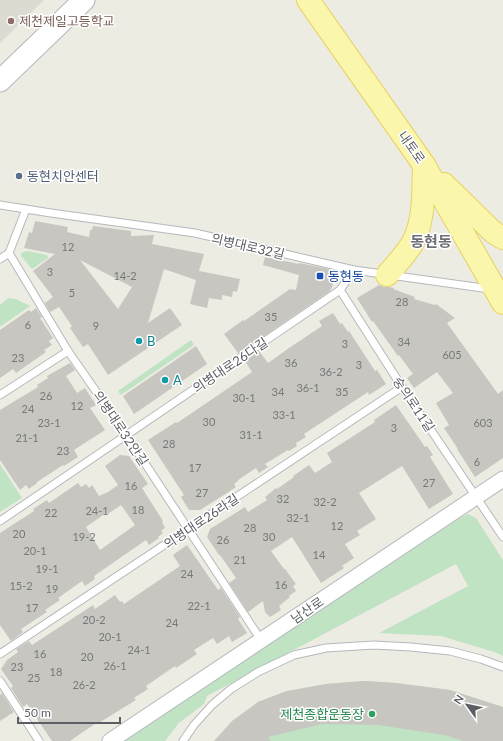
<svg xmlns="http://www.w3.org/2000/svg" width="503" height="741" font-family="Lato,'Noto Sans KR',sans-serif">
<style>
.education{fill:#dddbd1}
.green{fill:#c0e3c4}
.building{fill:#c8c6c0;fill-rule:evenodd}
.lines{fill:none;stroke-linecap:round;stroke-linejoin:round}
.lane-casing{stroke:#b5b8bc;stroke-width:9}
.street-casing{stroke:#b5b8bc;stroke-width:17}
.secondary-casing{stroke:#b6b8be;stroke-width:23}
.primary-casing{stroke:#e9d160;stroke-width:24}
.lane{stroke:#fff;stroke-width:7}
.street{stroke:#fff;stroke-width:15}
.secondary{stroke:#fff;stroke-width:21}
.primary{stroke:#faf6ab;stroke-width:22}
.education-dot{fill:#8d6e63;stroke:#fff;stroke-width:1.5}
.service-dot{fill:#5c6f8a;stroke:#fff;stroke-width:1.5}
.transit-dot{fill:#1a4fb4;stroke:#fff;stroke-width:1.5}
.culture-dot{fill:#0f9aa8;stroke:#fff;stroke-width:1.5}
.leisure-dot{fill:#2e9e5b;stroke:#fff;stroke-width:1.5}
.labels{text-anchor:middle;stroke-width:3;stroke-linejoin:round;paint-order:stroke}
.number-label{font-size:11px;fill:#76787a}
.education-label{font-size:13px;fill:#785e54;stroke:#fff;text-anchor:start}
.street-label{font-size:13px;fill:#5b5e63;stroke:#fff}
.service-label{font-size:13px;fill:#4e5e75;stroke:#fff;text-anchor:start}
.transit-label{font-size:13px;fill:#164399;stroke:#fff;text-anchor:start}
.culture-label{font-size:13px;fill:#0d838f;stroke:#fff;text-anchor:start}
.leisure-label{font-size:13px;fill:#27864d;stroke:#fff;text-anchor:end}
.quarter-label{font-size:15px;font-weight:bold;fill:#6c6f75;stroke:#fff}
</style>
<rect width="100%" height="100%" fill="#edece3"/>
<polygon class="education" points="0,0 44,0 0,43"/>
<g class="green">
<polygon points="28,251 47,255 48,258 32,269 21,256 21,254 23,252"/>
<polygon points="8,298 16,299 30,306 0,327 0,305"/>
<polygon points="191,340 194,345 121,395 118,391"/>
<polygon points="0,464 22,498 0,512"/>
<polygon points="468,514 476,518 503,560 503,656 494,652 441,636 379,633 468,586 456,564 207,696 204,704 179,723 165,741 124,741 458,519"/>
<polygon points="364,681 396,683 450,690 503,707 503,741 214,741 258,702 287,691 326,684"/>
</g>
<g class="building">
<path d="M35 221 68 227 67 232 89 237 90 230H92L93 226 131 231V236L154 235 152 244 204 254 199 271 240 279 237 292 233 291 232 297 222 295V300L209 298 207 308 190 304 196 280 164 269 148 323 170 308 182 325 108 375 88 344 83 347 70 328 72 326 59 307 50 312 45 303 53 297 33 271 55 254 24 248 29 232 32 233ZM80 260 132 287 118 309Z"/>
<polygon points="265,257 299,264 299,263 329,269 335,276 332,287 330,291 239,353 238,353 224,334 243,320 244,321 290,289 296,290 299,275 263,265"/>
<polygon points="379,285 384,287 389,287 394,288 393,289 415,297 414,299 435,305 436,304 455,318 447,323 498,394 503,390 503,458 475,477 457,449 458,449 444,428 449,425 436,403 453,393 437,372 414,388 407,378 413,374 399,355 398,356 373,321 372,322 357,298"/>
<polygon points="36,308 42,317 40,318 53,338 49,341 52,345 44,350 46,352 16,373 13,369 0,378 0,330 29,310 31,312"/>
<polygon points="333,313 340,324 342,323 348,332 349,331 375,371 377,370 386,384 369,395 368,392 304,434 306,437 296,443 297,446 289,451 288,450 265,464 268,467 259,473 256,468 238,480 238,481 234,484 236,487 227,493 200,510 189,510 181,497 184,495 148,440 176,422 177,423 252,372 245,361 259,351 268,363 289,348 322,326 319,321"/>
<polygon points="196,346 207,364 134,414 123,396"/>
<polygon points="70,363 75,370 66,376 77,393 85,388 96,405 90,408 105,430 74,450 78,457 64,466 63,465 37,482 37,483 29,489 26,485 20,490 0,460 0,410 38,387 37,385 48,378 47,376"/>
<polygon points="396,405 425,447 427,446 433,455 430,457 453,494 429,509 402,466 359,493 376,519 357,531 360,535 345,544 354,558 342,566 344,568 321,583 292,537 271,551 284,569 285,569 296,584 293,586 296,591 289,596 290,597 279,606 281,610 270,617 265,612 263,601 248,612 229,583 236,578 220,555 219,555 207,537 210,529 245,507 248,512 267,500 265,497 276,488 277,489 294,477 293,476 309,465 315,473 332,462 327,453 375,422 374,420"/>
<path d="M120 455 129 456 148 484 142 488 163 521 162 522 165 528 161 531 163 533 158 537 159 538 149 545 146 540 94 576 95 579 85 586 82 581 58 598 60 600 45 610 47 612 21 629 23 632 11 641 0 625V533L34 511 33 509 47 500 49 503 78 483 81 487 86 484 89 488 92 485 99 496 108 492 118 485 105 466ZM121 505 135 525 100 550 86 527 106 513 108 514Z"/>
<polygon points="187,545 218,590 221,588 240,617 238,619 247,633 232,642 229,636 217,644 213,638 194,650 197,654 176,668 175,666 146,686 148,689 134,698 136,700 97,724 96,723 70,741 52,741 27,704 23,707 11,688 13,686 1,669 7,660 18,652 16,649 29,641 32,645 93,605 95,609 115,595 120,602 122,601 124,604 180,566 173,555"/>
<polygon points="364,681 396,683 450,690 503,707 503,741 463,741 444,735 378,725 322,724 268,737 271,741 214,741 232,721 258,702 287,691 326,684"/>
<polygon points="2,693 14,712 0,721 0,695"/>
</g>
<g class="lines">
<defs>
<g id="lane">
<polyline points="0,205 51,213 195,233 354,270 490,289"/>
<polyline points="26,209 9,253 68,351 127,436 261,640"/>
<polyline points="0,259 9,253"/>
<polyline points="354,270 340,290 402,387 503,537"/>
<polyline points="0,395 68,351"/>
<polyline points="0,521 340,290"/>
<polyline points="0,654 402,387"/>
<polyline points="0,681 39,741"/>
<polyline points="183,741 194,725 212,705 231,689 258,672 294,655 326,648 374,645 411,647 450,651 481,659 503,667"/>
</g>
<polyline id="street" points="110,741 503,479"/>
<polyline id="secondary" points="0,81 84,0"/>
<g id="primary">
<polyline points="308,0 424,165 503,303"/>
<polyline points="444,184 493,232 503,238"/>
<path d="M387 275C396 265 405 255 412 244 425 221 423 191 424 165"/>
</g>
</defs>
<use href="#lane" class="lane-casing"/>
<use href="#street" class="street-casing"/>
<use href="#secondary" class="secondary-casing"/>
<use href="#primary" class="primary-casing"/>
<use href="#lane" class="lane"/>
<use href="#street" class="street"/>
<use href="#secondary" class="secondary"/>
<use href="#primary" class="primary"/>
</g>
<circle class="education-dot" cx="11" cy="21" r="4"/>
<circle class="service-dot" cx="19" cy="176" r="4"/>
<rect class="transit-dot" x="316" y="272" width="8" height="8" rx="2"/>
<g class="culture-dot">
<circle cx="139" cy="341" r="4"/>
<circle cx="165" cy="380" r="4"/>
</g>
<circle class="leisure-dot" cx="372" cy="714" r="4"/>
<g class="labels">
<g class="number-label">
<text x="68" y="251">12</text>
<text x="50" y="276">3</text>
<text x="125" y="280">14-2</text>
<text x="72" y="297">5</text>
<text x="402" y="306">28</text>
<text x="271" y="321">35</text>
<text x="28" y="329">6</text>
<text x="96" y="330">9</text>
<text x="404" y="346">34</text>
<text x="345" y="348">3</text>
<text x="452" y="359">605</text>
<text x="18" y="362">23</text>
<text x="291" y="367">36</text>
<text x="359" y="369">3</text>
<text x="331" y="376">36-2</text>
<text x="308" y="392">36-1</text>
<text x="278" y="396">34</text>
<text x="342" y="396">35</text>
<text x="46" y="400">26</text>
<text x="244" y="402">30-1</text>
<text x="77" y="410">12</text>
<text x="28" y="413">24</text>
<text x="284" y="419">33-1</text>
<text x="209" y="426">30</text>
<text x="49" y="427">23-1</text>
<text x="483" y="427">603</text>
<text x="394" y="432">3</text>
<text x="251" y="439">31-1</text>
<text x="27" y="442">21-1</text>
<text x="169" y="448">28</text>
<text x="63" y="455">23</text>
<text x="477" y="466">6</text>
<text x="195" y="472">17</text>
<text x="429" y="487">27</text>
<text x="131" y="490">16</text>
<text x="202" y="497">27</text>
<text x="283" y="503">32</text>
<text x="325" y="506">32-2</text>
<text x="138" y="514">18</text>
<text x="97" y="515">24-1</text>
<text x="51" y="517">22</text>
<text x="298" y="522">32-1</text>
<text x="337" y="530">12</text>
<text x="250" y="532">28</text>
<text x="19" y="538">20</text>
<text x="84" y="541">19-2</text>
<text x="269" y="541">30</text>
<text x="223" y="544">26</text>
<text x="35" y="555">20-1</text>
<text x="319" y="559">14</text>
<text x="240" y="564">21</text>
<text x="47" y="573">19-1</text>
<text x="187" y="578">24</text>
<text x="281" y="589">16</text>
<text x="21" y="590">15-2</text>
<text x="52" y="593">19</text>
<text x="199" y="610">22-1</text>
<text x="32" y="612">17</text>
<text x="94" y="624">20-2</text>
<text x="172" y="627">24</text>
<text x="110" y="641">20-1</text>
<text x="139" y="654">24-1</text>
<text x="40" y="658">16</text>
<text x="87" y="661">20</text>
<text x="115" y="670">26-1</text>
<text x="17" y="671">23</text>
<text x="56" y="676">18</text>
<text x="34" y="682">25</text>
<text x="84" y="689">26-2</text>
</g>
<g class="education-label">
<text x="19" y="26">제천제일고등학교</text>
</g>
<g class="street-label">
<text transform="translate(412 147) rotate(55)" y="5">내토로</text>
<text transform="translate(248 246) rotate(13)" y="5">의병대로32길</text>
<text transform="translate(230 365) rotate(-34)" y="5">의병대로26다길</text>
<text transform="translate(414 404) rotate(56)" y="5">숭의로11길</text>
<text transform="translate(121 428) rotate(56)" y="5">의병대로32안길</text>
<text transform="translate(201 521) rotate(-34)" y="5">의병대로26라길</text>
<text transform="translate(307 610) rotate(-34)" y="5">남산로</text>
</g>
<g class="service-label">
<text x="27" y="181">동현치안센터</text>
</g>
<g class="transit-label">
<text x="328" y="281">동현동</text>
</g>
<g class="culture-label">
<text x="147" y="346">B</text>
<text x="173" y="385">A</text>
</g>
<g class="leisure-label">
<text x="364" y="719">제천종합운동장</text>
</g>
<g class="quarter-label">
<text x="431" y="247">동현동</text>
</g>
</g>
<g transform="translate(467 705) rotate(303)" stroke="#ffffff" stroke-width="3" paint-order="stroke">
<path d="M0-3L7 15L0 10L-7 15Z" fill="#5b5e63"/>
<text y="-6" font-size="11" font-weight="bold" text-anchor="middle" fill="#5b5e63">N</text>
</g>
<path d="M18 717v6h102v-6" fill="none" stroke="#5b5e63" stroke-width="2"/>
<text x="24" y="717" font-size="12" fill="#5b5e63" stroke="#ffffff" stroke-width="3" paint-order="stroke">50 m</text>
</svg>
